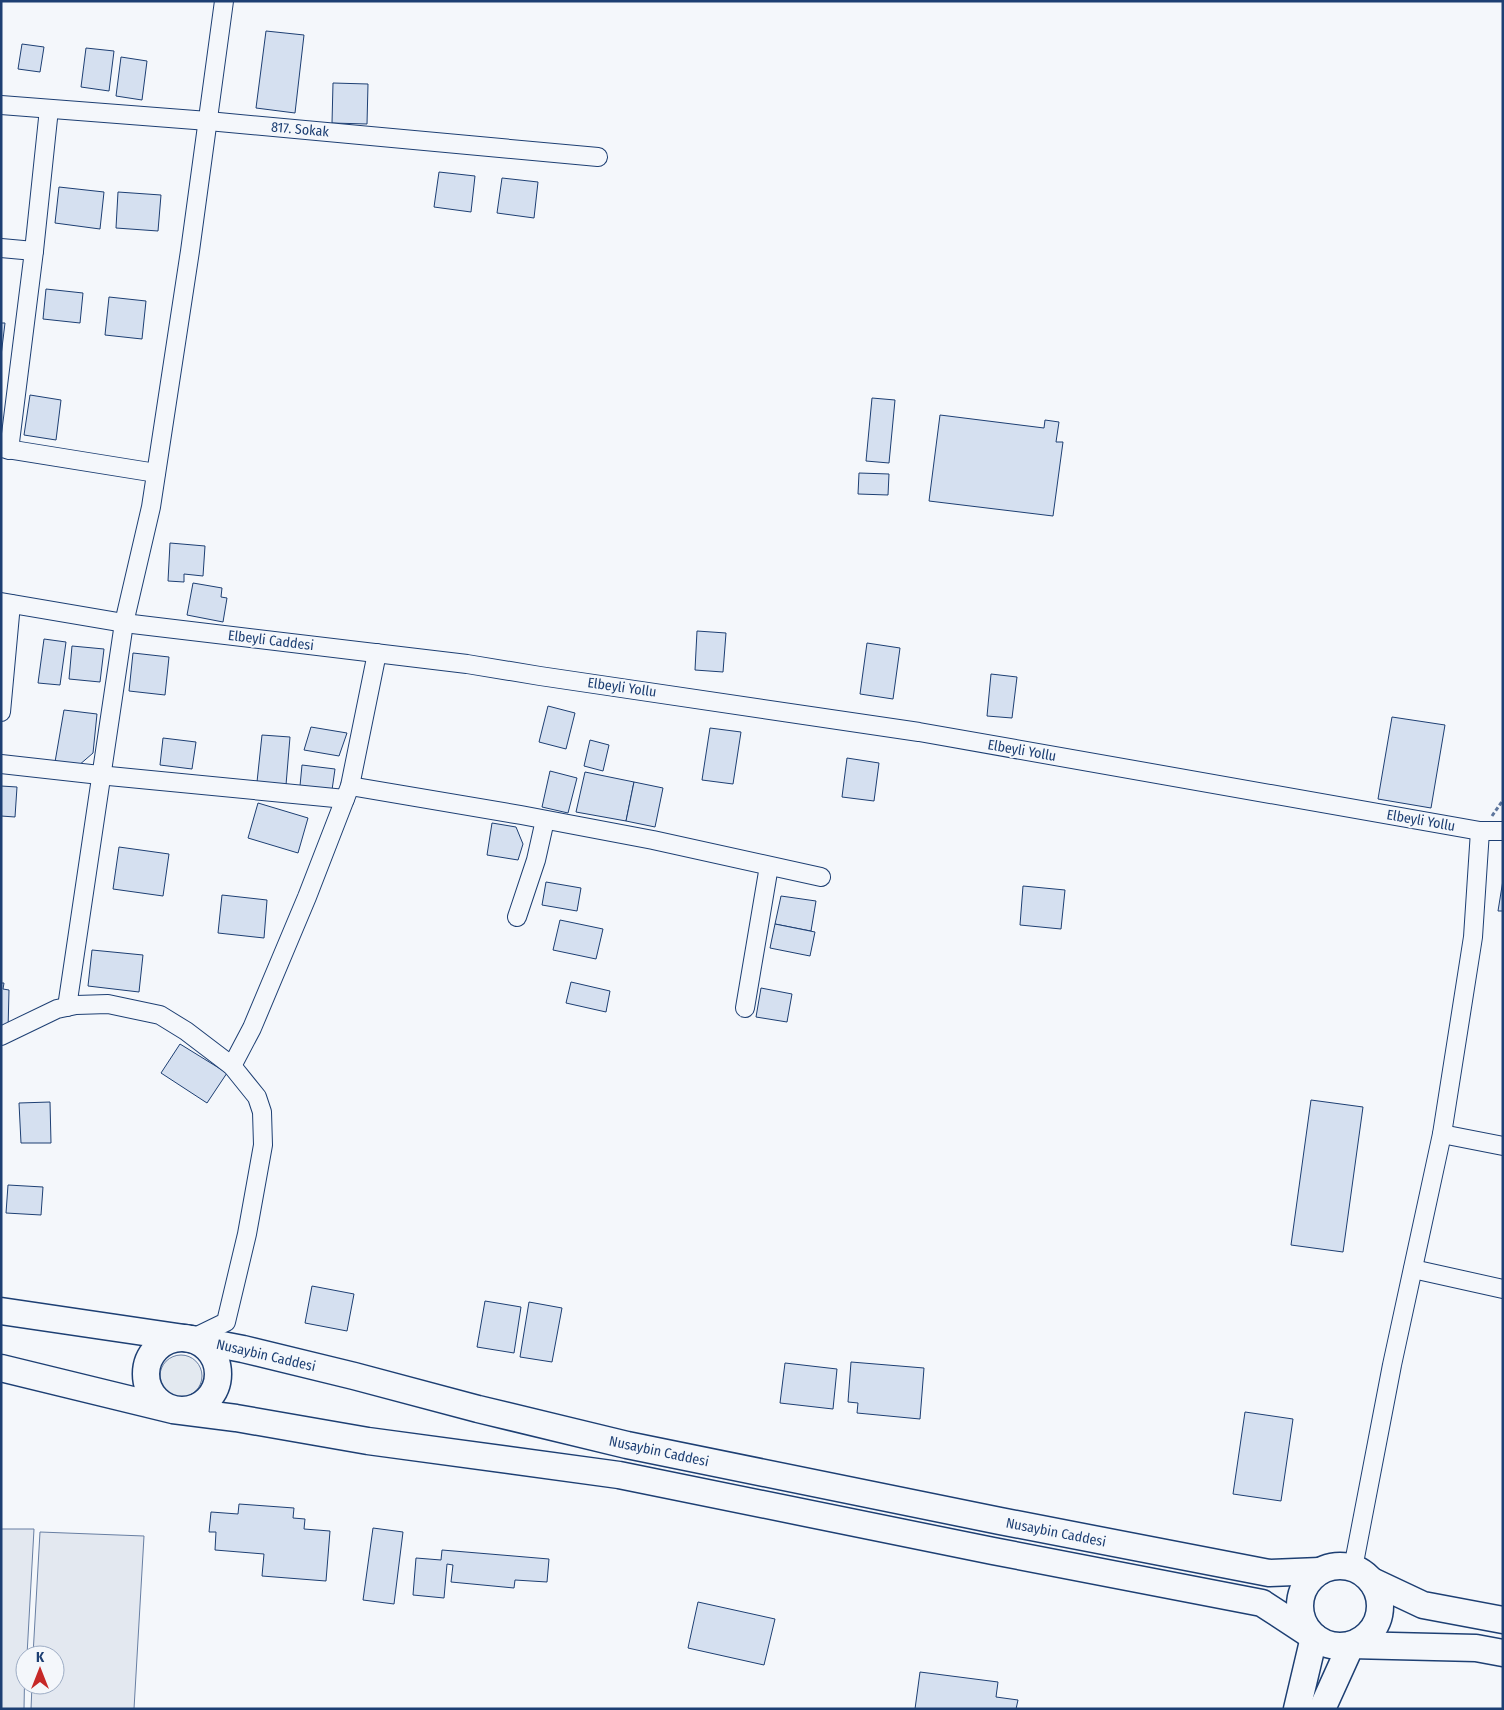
<svg xmlns="http://www.w3.org/2000/svg" width="1504" height="1710" font-family="'Fira Sans Condensed',sans-serif">
<style>
.green{fill:#e3e9f0;stroke:#687fa3}
.parking{fill:#e3e8f0;stroke:#687fa3}
.building{fill:#d5e0f0;stroke:#1d3f73}
.lines{fill:none;stroke-linecap:round;stroke-linejoin:round}
.minor-casing{stroke:#1d3f73;stroke-width:20}
.highway-casing{stroke:#1d3f73;stroke-width:29}
.path{stroke:#5e769c;stroke-width:3;stroke-dasharray:4 2.5;stroke-linecap:butt}
.minor{stroke:#f4f7fb;stroke-width:18}
.highway{stroke:#f4f7fb;stroke-width:26}
.labels{text-anchor:middle;stroke-width:4;stroke-linejoin:round;paint-order:stroke}
.street-label{font-size:14px;fill:#1d3f73;stroke:#f4f7fb}
</style>
<rect width="100%" height="100%" fill="#f4f7fb"/>
<circle class="green" cx="181" cy="1376" r="21"/>
<g class="parking">
<polygon points="1,1529 34,1529 27,1655 25,1655 24,1709 1,1709"/>
<polygon points="40,1532 144,1536 134,1709 31,1709 32,1685 55,1685 55,1655 33,1655"/>
</g>
<g class="building">
<polygon points="266,31 304,35 295,113 256,108"/>
<polygon points="22,44 44,47 40,72 18,69"/>
<polygon points="86,48 114,51 109,91 81,87"/>
<polygon points="121,57 147,61 142,100 116,96"/>
<polygon points="333,83 368,84 367,124 332,123"/>
<polygon points="439,172 475,176 471,212 434,207"/>
<polygon points="502,178 538,182 534,218 497,213"/>
<polygon points="59,187 104,192 100,229 55,223"/>
<polygon points="118,192 161,195 158,231 116,228"/>
<polygon points="46,289 83,293 80,323 43,319"/>
<polygon points="109,297 146,301 142,339 105,335"/>
<polygon points="1,323 5,323 1,356"/>
<polygon points="30,395 61,400 56,440 24,435"/>
<polygon points="872,398 895,400 889,463 866,461"/>
<polygon points="940,415 1044,428 1045,420 1059,422 1056,442 1063,442 1053,516 929,501"/>
<polygon points="859,473 889,474 888,495 858,494"/>
<polygon points="170,543 205,546 203,576 184,574 184,582 168,581"/>
<polygon points="193,583 222,588 221,597 227,598 223,622 187,615"/>
<polygon points="697,631 726,633 723,672 695,670"/>
<polygon points="44,639 66,642 60,685 38,683"/>
<polygon points="867,643 900,648 893,699 860,694"/>
<polygon points="72,646 104,649 100,682 69,679"/>
<polygon points="133,653 169,657 165,695 129,691"/>
<polygon points="991,674 1017,677 1012,718 987,716"/>
<polygon points="548,706 575,713 566,749 539,742"/>
<polygon points="64,710 97,714 93,753 78,766 55,762"/>
<polygon points="1392,717 1445,725 1431,808 1378,799"/>
<polygon points="311,727 347,733 339,756 304,750"/>
<polygon points="710,728 741,732 733,784 702,780"/>
<polygon points="262,735 290,737 286,785 257,782"/>
<polygon points="163,738 196,742 192,769 160,765"/>
<polygon points="590,740 609,745 603,771 584,766"/>
<polygon points="847,758 879,763 874,801 842,797"/>
<polygon points="302,765 335,769 332,790 300,786"/>
<polygon points="550,771 577,778 568,813 542,807"/>
<polygon points="585,772 634,782 626,821 576,812"/>
<polygon points="634,782 663,788 655,827 626,821"/>
<polygon points="1,786 17,787 15,817 1,816"/>
<polygon points="258,803 308,818 298,853 248,838"/>
<polygon points="492,823 516,827 523,844 518,860 487,855"/>
<polygon points="119,847 169,854 163,896 113,889"/>
<polygon points="1503,880 1503,911 1498,911"/>
<polygon points="546,882 581,888 577,911 542,905"/>
<polygon points="1023,886 1065,890 1061,929 1020,925"/>
<polygon points="222,895 267,900 264,938 218,933"/>
<polygon points="781,896 816,901 811,931 775,924"/>
<polygon points="560,920 603,929 596,959 553,950"/>
<polygon points="775,924 815,932 810,956 770,948"/>
<polygon points="92,950 143,955 139,992 88,986"/>
<polygon points="571,982 610,991 606,1012 566,1003"/>
<polygon points="1,983 4,983 3,989 9,990 8,1031 1,1031"/>
<polygon points="761,988 792,994 787,1022 756,1017"/>
<polygon points="180,1044 227,1073 207,1103 161,1073"/>
<polygon points="1311,1100 1363,1107 1343,1252 1291,1245"/>
<polygon points="50,1102 51,1143 21,1143 19,1103"/>
<polygon points="8,1185 43,1187 41,1215 6,1213"/>
<polygon points="312,1286 354,1294 347,1331 305,1323"/>
<polygon points="485,1301 521,1307 514,1353 477,1347"/>
<polygon points="529,1302 562,1308 552,1362 520,1357"/>
<polygon points="851,1362 924,1368 920,1419 857,1413 858,1403 848,1402"/>
<polygon points="785,1363 837,1369 833,1409 780,1403"/>
<polygon points="1245,1412 1293,1419 1281,1501 1233,1494"/>
<polygon points="239,1504 294,1508 293,1518 305,1519 304,1529 330,1531 326,1581 262,1576 264,1554 215,1550 216,1532 209,1532 211,1512 238,1514"/>
<polygon points="373,1528 403,1532 394,1604 363,1600"/>
<polygon points="442,1550 549,1559 547,1582 515,1580 514,1588 451,1582 453,1565 447,1564 444,1598 413,1595 416,1558 441,1560"/>
<polygon points="698,1602 775,1619 764,1665 688,1648"/>
<polygon points="920,1672 998,1682 996,1697 1018,1700 1016,1709 915,1709"/>
</g>
<g class="lines">
<defs>
<g id="minor">
<polyline points="1,105 208,121 598,157"/>
<polyline points="1,248 34,251"/>
<polyline points="1,448 156,473"/>
<polyline points="9,450 34,251 49,109"/>
<polyline points="1,602 124,623 467,664 540,676 919,732 1480,831 1503,831"/>
<polyline points="1,712 11,604"/>
<polyline points="1,764 109,776 345,799"/>
<polyline points="350,786 521,815 653,840 821,877"/>
<polyline points="517,917 536,860 545,820"/>
<polyline points="67,1007 124,623 151,507 190,251 224,1"/>
<polyline points="745,1008 769,866"/>
<polyline points="1,1036 57,1009 76,1005 108,1004 160,1015 186,1031 232,1066 257,1097 262,1112 263,1145 247,1234 226,1322 191,1339"/>
<polyline points="232,1066 252,1028 307,897 350,786 377,653"/>
<polyline points="1442,1134 1503,1146"/>
<polyline points="1413,1269 1503,1289"/>
<polyline points="1353,1568 1392,1365 1442,1134 1473,937 1480,831"/>
</g>
<g id="highway">
<polyline points="1,1311 191,1339 243,1349 354,1376 478,1409 627,1445 1000,1521 1269,1573 1320,1571"/>
<circle cx="182" cy="1374" r="36"/>
<polyline points="1,1368 173,1410 236,1418 368,1441 619,1475 993,1551 1262,1603 1314,1637"/>
<circle cx="1340" cy="1606" r="40"/>
<polyline points="1372,1581 1423,1605 1503,1620"/>
<polyline points="1297,1709 1314,1637"/>
<polyline points="1322,1709 1351,1645 1476,1648 1503,1653"/>
</g>
</defs>
<use href="#minor" class="minor-casing"/>
<use href="#highway" class="highway-casing"/>
<polyline class="path" points="1492,816 1503,800"/>
<use href="#minor" class="minor"/>
<use href="#highway" class="highway"/>
</g>
<g class="labels">
<g class="street-label">
<text transform="translate(300 129) rotate(5)" y="5">817. Sokak</text>
<text transform="translate(271 640) rotate(7)" y="5">Elbeyli Caddesi</text>
<text transform="translate(622 687) rotate(8)" y="5">Elbeyli Yollu</text>
<text transform="translate(1022 750) rotate(10)" y="5">Elbeyli Yollu</text>
<text transform="translate(1421 820) rotate(10)" y="5">Elbeyli Yollu</text>
<text transform="translate(266 1355) rotate(13)" y="5">Nusaybin Caddesi</text>
<text transform="translate(659 1451) rotate(12)" y="5">Nusaybin Caddesi</text>
<text transform="translate(1056 1532) rotate(11)" y="5">Nusaybin Caddesi</text>
</g>
</g>
<rect width="1504" height="1710" fill="none" stroke="#1d3f73" stroke-width="5"/>
<g transform="translate(40 1670)"><circle r="24" fill="#f4f7fb" stroke="#9eadc5"/>
<path d="M0-4L9 19L0 12L-9 19Z" fill="#c62828"/>
<text y="-8" font-size="14" font-weight="bold" text-anchor="middle" fill="#1d3f73">K</text>
</g>
</svg>
